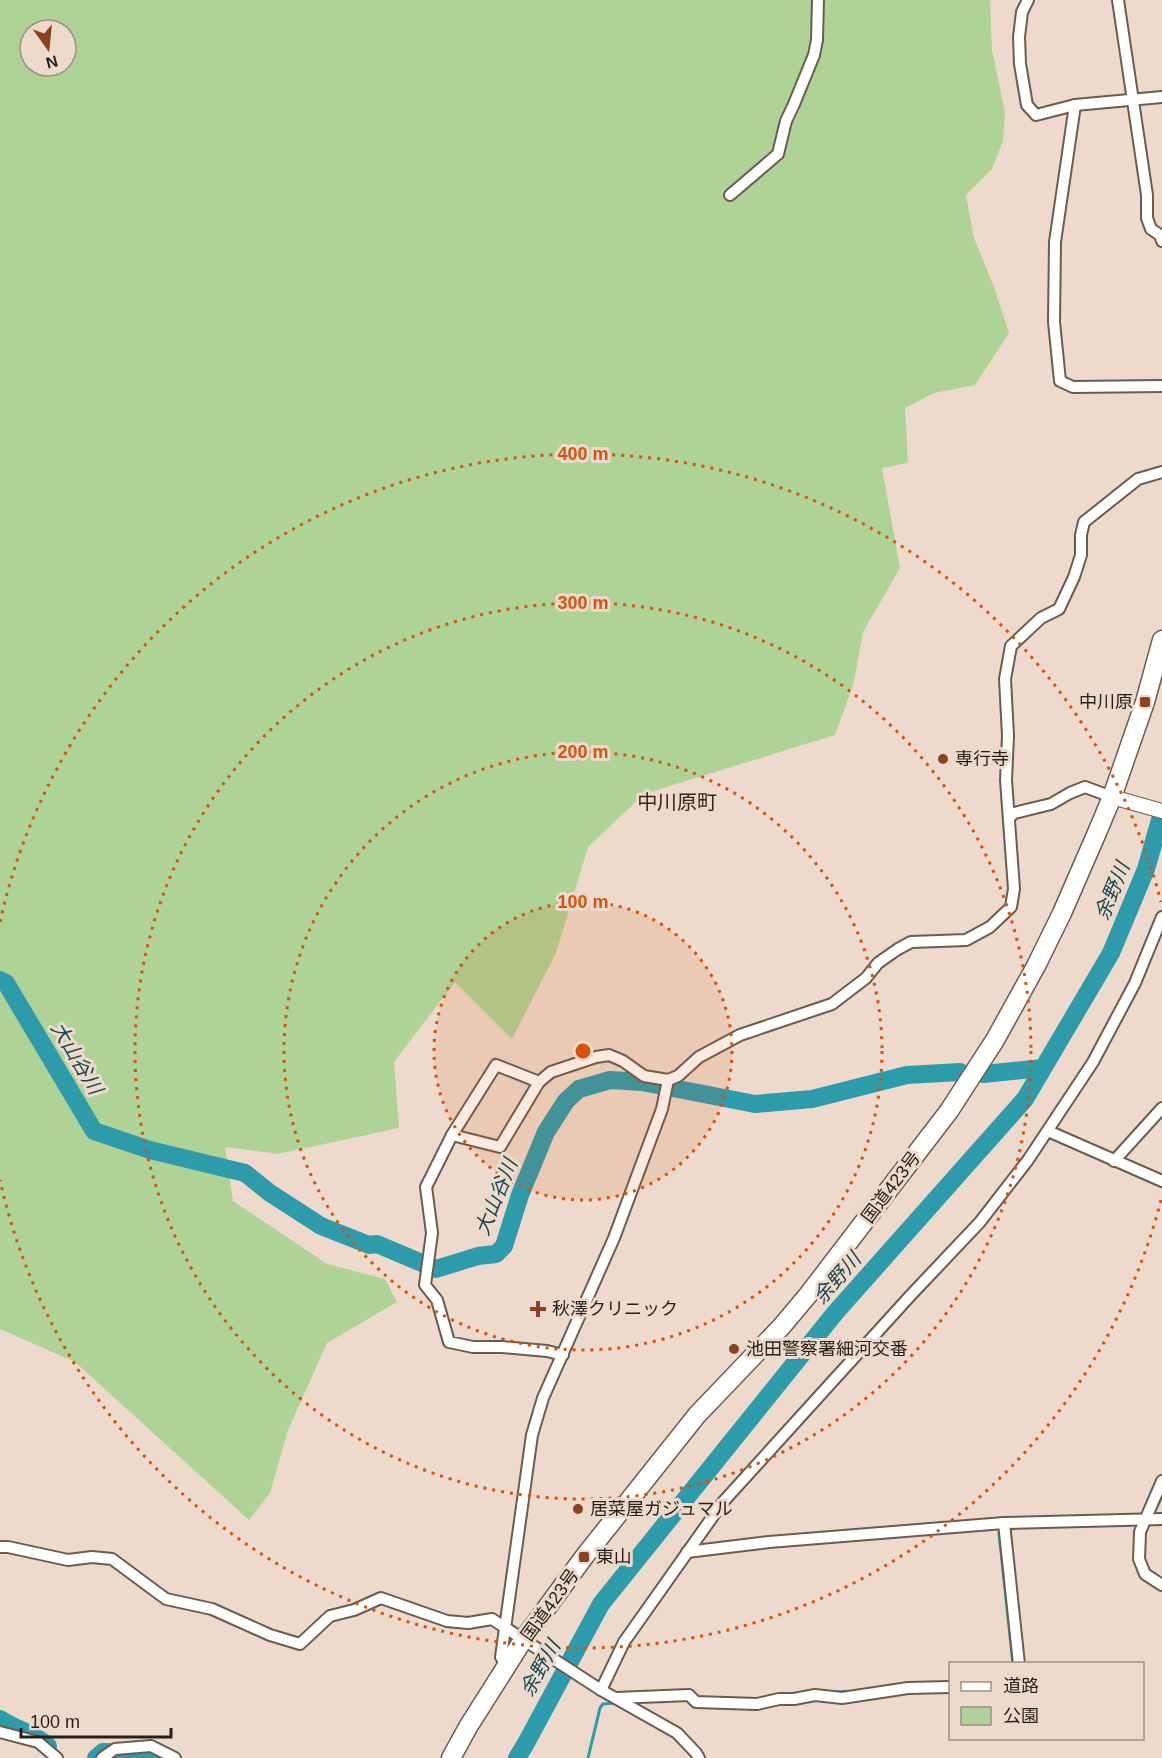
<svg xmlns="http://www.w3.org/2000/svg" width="1162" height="1758" font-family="Helvetica,'Noto Sans JP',sans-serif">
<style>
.green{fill:#afd397;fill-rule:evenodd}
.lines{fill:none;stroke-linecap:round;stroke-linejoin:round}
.stream{stroke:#2e9bab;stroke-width:3}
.river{stroke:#2e9bab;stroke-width:18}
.street-casing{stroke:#6c5c50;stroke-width:14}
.secondary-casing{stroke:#6c5c50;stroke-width:16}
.highway-casing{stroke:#6c5c50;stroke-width:21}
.street{stroke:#fff;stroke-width:10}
.secondary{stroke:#fff;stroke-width:14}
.highway{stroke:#fff;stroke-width:18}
.ring{fill:none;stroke:#d5530d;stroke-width:3;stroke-dasharray:3 6}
.poi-dot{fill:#8a4220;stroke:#eddacc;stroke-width:2}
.labels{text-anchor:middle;stroke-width:6;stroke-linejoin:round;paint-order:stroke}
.poi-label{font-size:18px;fill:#261f1a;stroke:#eddacc;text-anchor:start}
.street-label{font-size:18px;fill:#261f1a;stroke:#eddacc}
.neighbourhood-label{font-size:20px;fill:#34261b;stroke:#eddacc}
.water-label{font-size:20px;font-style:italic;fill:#18464e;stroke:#eddacc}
.centre{fill:#d5530d;stroke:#eddacc;stroke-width:3}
.ring-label{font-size:18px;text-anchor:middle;font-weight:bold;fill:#d5530d;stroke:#eddacc;stroke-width:6;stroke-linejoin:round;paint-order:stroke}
</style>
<rect width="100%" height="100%" fill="#eddacc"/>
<path class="green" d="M0 0H990L992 50 1005 112 1003 141 992 169 966 195 974 238 994 287 1009 333 975 385 934 393 905 408 908 463 882 468 900 568 863 632 854 682 835 735 644 794 588 847 556 953 512 1039 455 982 394 1062 399 1128 278 1154 225 1147 233 1201 327 1264 385 1279 397 1302 327 1343 288 1430 270 1493 249 1520 75 1362 0 1329ZM30 30H66V66H30Z"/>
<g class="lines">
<g class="stream">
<polyline points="1157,1506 1162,1495"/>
<polyline points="1013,1664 999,1533 1015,1528"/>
<polyline points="833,1692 857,1691"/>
<polyline points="588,1758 600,1708 603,1704 614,1703"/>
</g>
<g class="river">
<polyline points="0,980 6,983 94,1131 150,1150 245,1173 270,1193 321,1226 369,1245 377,1244 436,1269 478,1256 496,1254 504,1246 520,1195 546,1132 566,1101 579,1089 610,1080 642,1082 755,1104 812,1099 907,1075 960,1072"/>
<polyline points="983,1074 1043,1068"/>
<path d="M0 1719C15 1729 35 1734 48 1746"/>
<polyline points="96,1758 103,1752 156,1754 164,1758"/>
<polyline points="517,1758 525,1745 601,1604 835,1313 1025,1099 1111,953 1146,869 1162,813"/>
</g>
<defs>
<g id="street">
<polyline points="1028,0 1022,12 1019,37 1020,64 1027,105 1036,115 1075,105 1162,97"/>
<polyline points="1118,0 1147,195 1147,218 1151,229 1160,235 1162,241"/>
<polyline points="1075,105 1055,242 1054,322 1060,381 1073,387 1162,386"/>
<polyline points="730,195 778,154 786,121 794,104 814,55 817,40 818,0"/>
<polyline points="1009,818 1014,813 1051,804 1070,793 1085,787 1112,797"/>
<polyline points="1048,1131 1162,1181"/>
<polyline points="452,1135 500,1147 539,1082"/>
<polyline points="1114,1161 1162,1108"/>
<polyline points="563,1355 547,1351 502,1347 473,1347 449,1342 437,1300 425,1285 432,1233 426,1187 452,1135 496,1065 539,1082 551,1072 596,1057 609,1055 623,1061 644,1076 668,1080 678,1076 699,1057 740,1035 832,1004 866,978 878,963 898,949 911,942 966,940 990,927 1011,907 1014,889 1006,780 1008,736 1005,679 1011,646 1041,618 1059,609 1074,577 1081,555 1081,535 1084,522 1138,479 1162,472"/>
<polyline points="1162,1481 1140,1532 1139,1559 1145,1574 1162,1585"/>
<polyline points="0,1547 8,1547 68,1560 92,1557 112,1559 166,1599 212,1609 270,1635 300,1644 330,1616 354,1610 381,1598 447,1621 468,1623 492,1619 601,1690 677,1733 696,1753 699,1758"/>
<polyline points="687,1552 769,1542 1004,1523"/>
<polyline points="1019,1664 1004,1523 1162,1519"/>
<polyline points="507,1667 501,1657 532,1435 543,1398 614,1238 662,1109 668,1080"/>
<polyline points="601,1690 624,1642 723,1502 910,1296 980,1222 1028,1160 1093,1062 1135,983 1162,917"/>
<polyline points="616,1698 689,1695 696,1702 757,1704 779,1699 794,1699 815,1695 842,1698 908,1688 950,1687"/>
<polyline points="0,1732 38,1742 57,1758"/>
<polyline points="102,1758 115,1749 151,1746 175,1758"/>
</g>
<polyline id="secondary" points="1112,797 1162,811"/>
<polyline id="highway" points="451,1758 468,1727 523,1640 584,1557 697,1415 782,1326 808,1295 949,1111 995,1040 1036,966 1062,913 1096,835 1112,797 1145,702 1162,640"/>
</defs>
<use href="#street" class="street-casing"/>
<use href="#secondary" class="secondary-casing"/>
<use href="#highway" class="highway-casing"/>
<use href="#street" class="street"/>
<use href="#secondary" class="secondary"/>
<use href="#highway" class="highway"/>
</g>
<circle cx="583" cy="1051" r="149" fill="#d5530d" fill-opacity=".12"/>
<g class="ring">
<circle cx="583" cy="1051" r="149"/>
<circle cx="583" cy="1051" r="299"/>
<circle cx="583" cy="1051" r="448"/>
<path d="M1161 1200A597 597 0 0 1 0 1180M0 922A597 597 0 0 1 1161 902"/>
</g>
<g class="poi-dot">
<rect x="1139" y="696" width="12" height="12" rx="3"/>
<circle cx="943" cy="759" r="6"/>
<path d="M535 1300h6v6h6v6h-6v6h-6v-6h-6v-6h6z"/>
<circle cx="734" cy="1349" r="6"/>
<circle cx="578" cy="1509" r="6"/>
<rect x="578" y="1551" width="12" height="12" rx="3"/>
</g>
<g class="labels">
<g class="poi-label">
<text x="1133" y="708" text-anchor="end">中川原</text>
<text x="955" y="765">専行寺</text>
<text x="552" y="1315">秋澤クリニック</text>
<text x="746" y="1355">池田警察署細河交番</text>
<text x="590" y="1515">居菜屋ガジュマル</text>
<text x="596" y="1563">東山</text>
</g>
<g class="street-label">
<text transform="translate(891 1187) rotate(-53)" y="6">国道423号</text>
<text transform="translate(550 1605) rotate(-54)" y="6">国道423号</text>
</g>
<g class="neighbourhood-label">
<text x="677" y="809">中川原町</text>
</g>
<g class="water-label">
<text transform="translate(1112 891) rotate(-68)" y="7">余野川</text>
<text transform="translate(77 1058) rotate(59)" y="7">大山谷川</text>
<text transform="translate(496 1197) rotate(-68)" y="7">大山谷川</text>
<text transform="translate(837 1278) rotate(-49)" y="7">余野川</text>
<text transform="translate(540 1668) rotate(-61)" y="7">余野川</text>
</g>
</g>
<circle cx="583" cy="1051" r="9" class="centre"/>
<g class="ring-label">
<text x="583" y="460">400 m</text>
<text x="583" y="609">300 m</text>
<text x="583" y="758">200 m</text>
<text x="583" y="908">100 m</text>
</g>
<rect x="949" y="1662" width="195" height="78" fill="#eddacc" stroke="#9d8f85" stroke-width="1.5"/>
<rect x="961" y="1682" width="30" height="9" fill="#ffffff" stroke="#9d8f85" stroke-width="1.5"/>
<text x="1003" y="1692" font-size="18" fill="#261f1a">道路</text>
<rect x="961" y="1707" width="30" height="18" fill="#afd397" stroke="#9d8f85" stroke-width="1.5"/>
<text x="1003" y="1722" font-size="18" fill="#261f1a">公園</text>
<g transform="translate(48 48) rotate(165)"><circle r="28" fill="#eddacc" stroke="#9d8f85" stroke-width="1.5"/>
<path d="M0-4.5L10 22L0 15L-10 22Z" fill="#8a4220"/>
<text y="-9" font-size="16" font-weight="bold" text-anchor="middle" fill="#261f1a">N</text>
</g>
<path d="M21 1728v9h150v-9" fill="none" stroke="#261f1a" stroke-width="3"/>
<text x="30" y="1728" font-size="18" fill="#261f1a" stroke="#eddacc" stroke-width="4.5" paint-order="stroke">100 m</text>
</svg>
